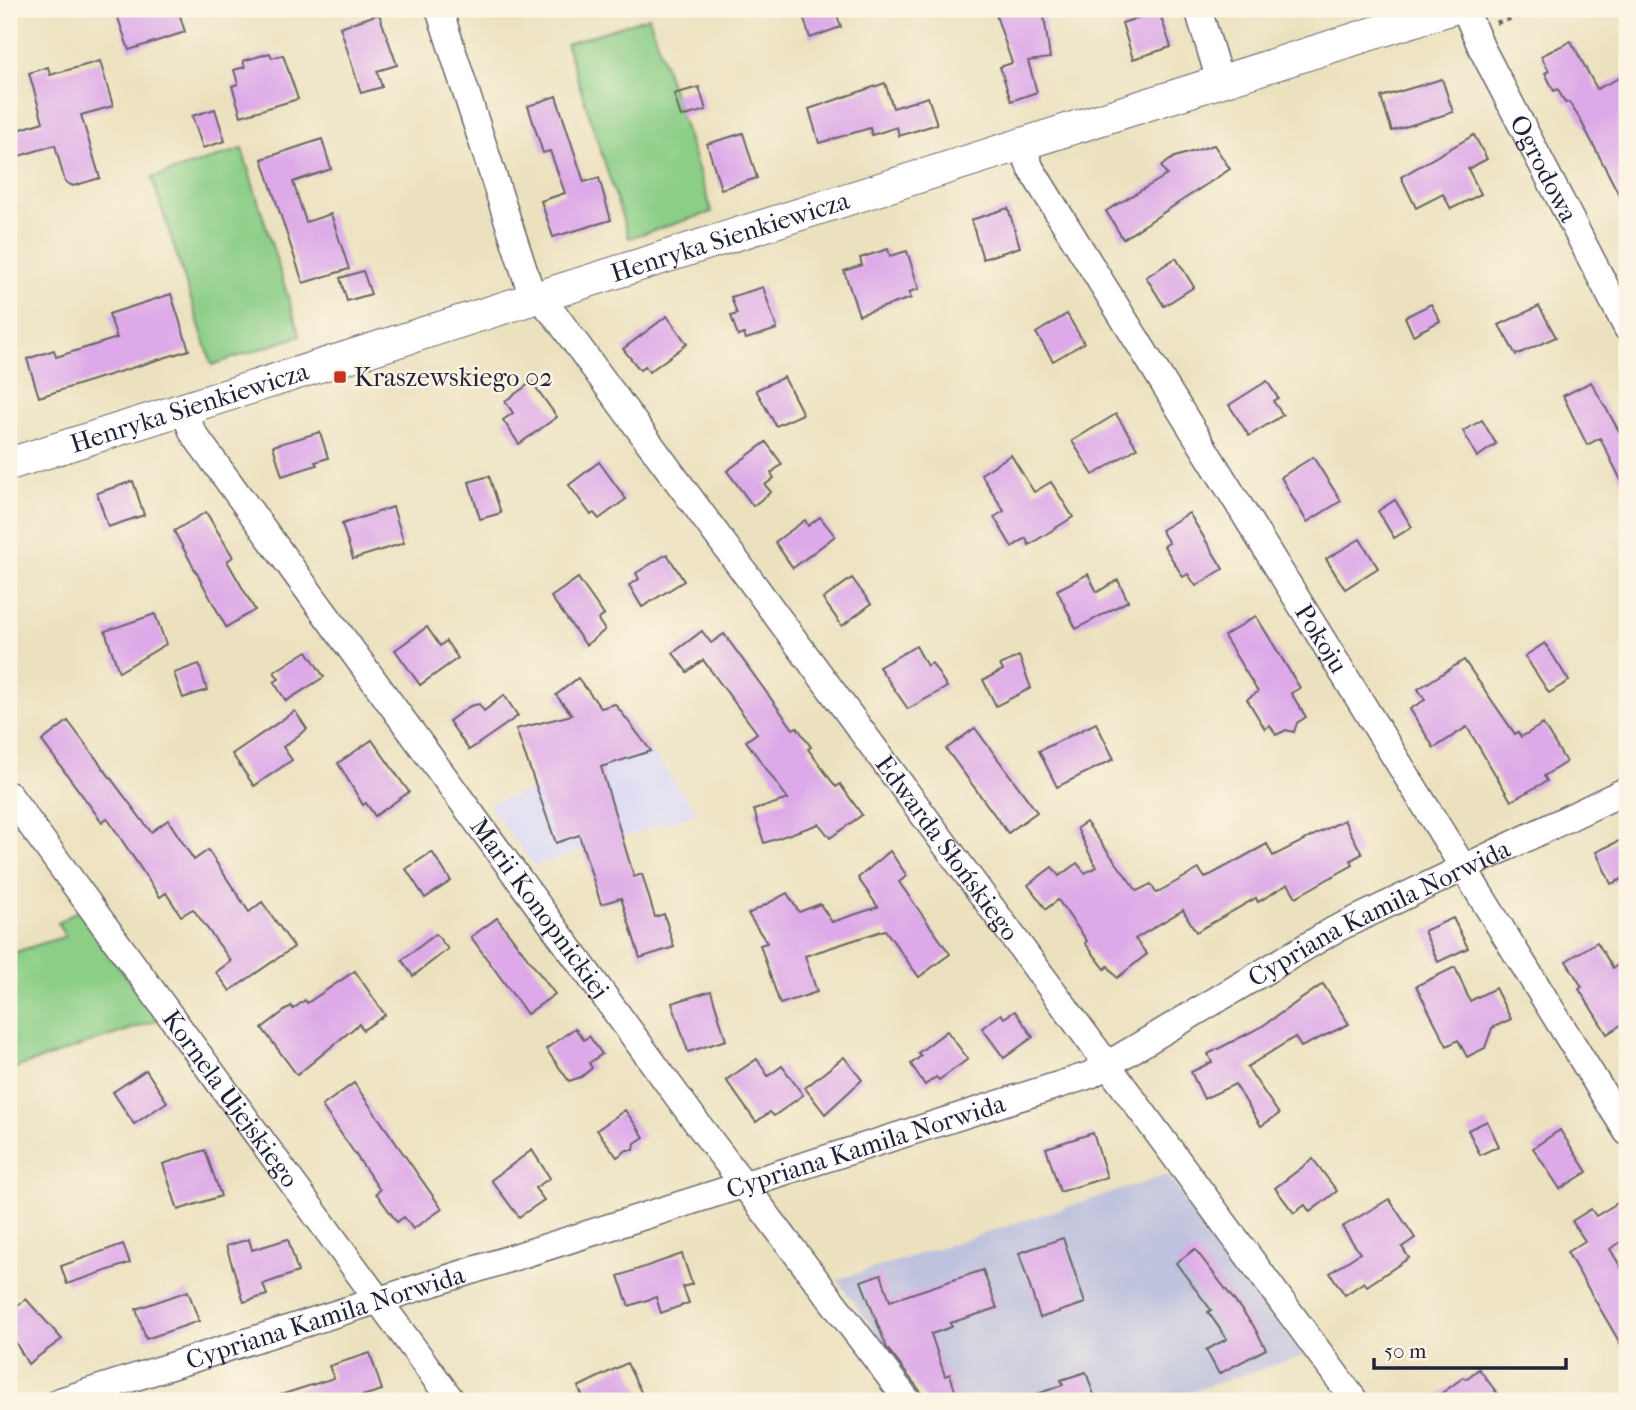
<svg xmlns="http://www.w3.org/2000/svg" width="1636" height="1410" font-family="'IM FELL French Canon',serif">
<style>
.built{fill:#d8d7f8}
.industrial{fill:#bfc2dd}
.green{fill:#8bce86;stroke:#567860;stroke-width:2}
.building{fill:#dda9e8}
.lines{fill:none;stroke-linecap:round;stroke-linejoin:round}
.minor-casing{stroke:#696569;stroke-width:29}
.tertiary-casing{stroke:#696569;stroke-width:34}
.path{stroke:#696569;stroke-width:4.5;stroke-dasharray:5 5;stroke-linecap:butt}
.minor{stroke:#fff;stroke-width:26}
.tertiary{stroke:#fff;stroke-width:32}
.poi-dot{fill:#c8321e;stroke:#fcf5e5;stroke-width:2.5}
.labels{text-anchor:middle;stroke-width:5;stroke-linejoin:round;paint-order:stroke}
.street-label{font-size:26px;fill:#22223b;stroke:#fcf5e5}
.poi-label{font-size:26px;fill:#22223b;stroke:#fcf5e5;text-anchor:start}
</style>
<rect width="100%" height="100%" fill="#fcf5e5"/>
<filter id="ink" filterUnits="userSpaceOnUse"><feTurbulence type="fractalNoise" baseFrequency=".0143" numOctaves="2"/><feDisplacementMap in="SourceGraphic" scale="14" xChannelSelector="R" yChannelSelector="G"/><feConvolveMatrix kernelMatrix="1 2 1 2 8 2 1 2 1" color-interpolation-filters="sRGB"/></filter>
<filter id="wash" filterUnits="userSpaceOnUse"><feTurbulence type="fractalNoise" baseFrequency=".00686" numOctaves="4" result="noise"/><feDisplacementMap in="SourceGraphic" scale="28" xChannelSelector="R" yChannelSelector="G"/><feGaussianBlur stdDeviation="1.57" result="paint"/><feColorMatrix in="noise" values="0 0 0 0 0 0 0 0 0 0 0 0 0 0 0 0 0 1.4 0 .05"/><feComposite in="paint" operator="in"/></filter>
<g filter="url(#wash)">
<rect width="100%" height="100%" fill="#ece1bf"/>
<polygon class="built" points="651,751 697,813 534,866 488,804"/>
<polygon class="industrial" points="1168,1175 1303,1356 1161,1401 927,1401 837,1280"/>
<g class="green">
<polygon points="649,17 712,212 629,238 566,44"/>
<polygon points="242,149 300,336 212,365 152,178"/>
<polygon points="75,912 79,912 158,1020 9,1070 9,954 66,936 58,923"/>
</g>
<g id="blocks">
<g class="building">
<polygon points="115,9 178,9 185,32 129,50"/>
<polygon points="801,9 835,9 841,27 810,38"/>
<polygon points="1017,9 1043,9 1050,58 1028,61 1037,92 1011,101 1000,67 1012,63 996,15"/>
<polygon points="1159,11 1171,47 1133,59 1122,23"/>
<polygon points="379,14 397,65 377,71 382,87 361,93 340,27"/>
<polygon points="1571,41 1597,89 1627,74 1627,210 1581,121 1569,102 1565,103 1558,89 1554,91 1545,73 1549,71 1541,56"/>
<polygon points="270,53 272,58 283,55 298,99 241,116 232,86 238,84 234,70 245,67 243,61"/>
<polygon points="100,61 113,106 81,115 100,178 73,186 65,182 55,145 16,157 9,133 43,122 29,73 48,67 50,75"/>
<polygon points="1442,79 1453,112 1392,131 1381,97"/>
<polygon points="885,83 893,108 928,97 937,124 899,136 897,127 872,135 870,128 819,143 809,109"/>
<polygon points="699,87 706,110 681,117 674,94"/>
<polygon points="556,96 584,182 599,178 611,220 553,237 541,201 565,193 550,151 543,153 528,106"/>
<polygon points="215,109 225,141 203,148 192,116"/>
<polygon points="743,133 757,178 721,189 707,144"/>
<polygon points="1474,135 1487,159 1468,169 1481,194 1451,209 1443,194 1416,208 1401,177"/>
<polygon points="322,139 331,169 293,182 306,222 331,214 349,269 303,283 262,159"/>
<polygon points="1214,145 1230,169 1123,239 1106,211 1167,175 1161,166 1175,157"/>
<polygon points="1008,208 1020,247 983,259 971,220"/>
<polygon points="888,249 890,256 907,251 919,289 909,292 911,298 859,315 844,271 862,265 860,258"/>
<polygon points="1176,258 1194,287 1164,306 1146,277"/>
<polygon points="363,271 371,294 347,301 340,278"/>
<polygon points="763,287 777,329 746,339 744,334 738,336 731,316 737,314 731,297"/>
<polygon points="171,294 189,350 39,397 27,359 54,350 56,357 117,338 109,314"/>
<polygon points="1431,304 1440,321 1413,335 1405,317"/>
<polygon points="1539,306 1556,337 1516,355 1499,325"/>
<polygon points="1067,314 1084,343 1053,361 1036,333"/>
<polygon points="667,316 687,344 649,372 645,366 640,370 623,349"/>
<polygon points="784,377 803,414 776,426 756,390"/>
<polygon points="1267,381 1278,398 1273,401 1283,415 1249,436 1229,405"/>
<polygon points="532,382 557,417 519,444 503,420 513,413 505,401"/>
<polygon points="1591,382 1627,445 1627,492 1600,438 1587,445 1563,396"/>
<polygon points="1116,414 1137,448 1093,475 1072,441"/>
<polygon points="1482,420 1496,444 1477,457 1463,431"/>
<polygon points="320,432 328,458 315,462 317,465 282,476 273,446"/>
<polygon points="766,442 782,464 771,473 774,478 765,485 771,492 753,506 727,471"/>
<polygon points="1011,455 1034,492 1051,482 1073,517 1029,545 1026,538 1012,547 994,517 1004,511 981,474"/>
<polygon points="1313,457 1341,501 1307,522 1281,477"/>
<polygon points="599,462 626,499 599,519 594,513 591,515 569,485"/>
<polygon points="489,476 501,513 480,519 469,482"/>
<polygon points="133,481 144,515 108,527 97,493"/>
<polygon points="1395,500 1412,527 1394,538 1378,511"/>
<polygon points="393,507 404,543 353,559 342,524"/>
<polygon points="206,512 233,557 227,561 255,610 226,627 174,531"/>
<polygon points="1189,513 1223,569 1196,586 1188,574 1183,577 1164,546 1169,543 1161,530"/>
<polygon points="820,517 835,536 793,568 775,542 805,520 808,526"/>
<polygon points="1360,539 1378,568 1345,589 1326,559"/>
<polygon points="667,554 684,581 642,607 629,585 639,579 636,573"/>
<polygon points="1088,574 1097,592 1118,580 1128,601 1076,629 1057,590"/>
<polygon points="578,578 604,615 598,620 605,630 586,645 551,597"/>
<polygon points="852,578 871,604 842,626 823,599"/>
<polygon points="155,614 166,644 119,672 105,631"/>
<polygon points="1256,616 1300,688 1291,693 1306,717 1297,723 1294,732 1286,730 1276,735 1270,725 1265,729 1247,699 1258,692 1224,636"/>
<polygon points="427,627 440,646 446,641 458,658 420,685 395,650"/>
<polygon points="702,631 711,643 724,634 793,729 797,727 811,747 808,749 836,787 840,784 862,815 830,838 819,824 764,843 754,810 788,799 746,741 757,733 703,660 687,672 673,653"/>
<polygon points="1545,643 1569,681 1549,693 1525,656"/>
<polygon points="916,646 927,666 932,663 947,687 908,709 879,667"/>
<polygon points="307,651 324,677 286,701 274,682 279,679 274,672"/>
<polygon points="1019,656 1031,688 996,706 983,680 1003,670 1000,665"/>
<polygon points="1464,660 1515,734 1518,732 1521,737 1543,724 1566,762 1544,776 1547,781 1511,801 1467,727 1434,748 1410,709 1425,700 1418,689"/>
<polygon points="199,664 207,690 183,698 174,673"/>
<polygon points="578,678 601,708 615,704 651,751 601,767 634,877 642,874 655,917 664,914 674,947 640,958 621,898 601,904 579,835 556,843 516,729 572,715 556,695"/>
<polygon points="504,695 518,716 469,750 449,721 470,706 479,704 484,711"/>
<polygon points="295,711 307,729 283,747 292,760 254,786 232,754"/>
<polygon points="68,721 151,832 168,820 194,860 208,850 249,912 262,902 294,947 230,991 216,972 231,961 193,909 181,916 166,893 160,897 107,818 102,822 42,741"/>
<polygon points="1096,723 1114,759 1057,787 1039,751"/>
<polygon points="975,728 1037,812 1008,833 946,749"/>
<polygon points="372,740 409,792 375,816 366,803 363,805 338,763"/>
<polygon points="1344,820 1362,854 1351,860 1353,865 1296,897 1288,884 1258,902 1256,898 1196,932 1183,910 1135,939 1147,954 1117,978 1108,966 1105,969 1085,943 1087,941 1058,900 1046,909 1028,885 1052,867 1059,876 1077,863 1085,873 1096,867 1077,828 1086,822 1137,891 1151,884 1156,893 1199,869 1205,878 1267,844 1273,856"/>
<polygon points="1627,837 1627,877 1611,884 1596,852"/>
<polygon points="890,851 907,876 899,882 950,954 919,977 885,930 805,956 817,992 780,1004 760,945 767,943 748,914 787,893 799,912 820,904 832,922 878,907 858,878"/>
<polygon points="432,852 451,881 425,898 406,869"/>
<polygon points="497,918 555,994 527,1014 471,937"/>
<polygon points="1453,918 1468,948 1438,962 1424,931"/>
<polygon points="436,934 448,949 413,976 402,960"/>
<polygon points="1597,942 1613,968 1627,960 1627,1021 1607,1034 1579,989 1582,987 1566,961"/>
<polygon points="1455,967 1470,1001 1495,988 1511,1019 1492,1028 1485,1048 1467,1057 1458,1040 1447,1046 1416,986"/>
<polygon points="355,971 385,1015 363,1030 359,1024 297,1075 262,1028 291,1006 293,1009 305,1000 307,1003"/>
<polygon points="1323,984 1349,1024 1301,1047 1295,1037 1247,1067 1279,1114 1261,1126 1235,1084 1204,1099 1191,1072 1212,1062 1208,1054 1261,1027"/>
<polygon points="711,991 726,1040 688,1052 672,1003"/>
<polygon points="1015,1011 1033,1037 1004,1058 982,1028 1001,1014 1004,1018"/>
<polygon points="575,1028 584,1040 589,1036 602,1054 589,1063 592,1068 581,1077 569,1081 546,1049"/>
<polygon points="947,1031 968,1059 939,1080 936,1077 925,1085 911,1064 921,1056 918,1053"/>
<polygon points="844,1057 862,1080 825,1114 805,1088"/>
<polygon points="757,1059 768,1076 782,1066 803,1095 774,1116 770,1112 756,1122 726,1080"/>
<polygon points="146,1070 167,1102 134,1124 113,1092"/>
<polygon points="354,1083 442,1209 413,1229 404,1217 397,1222 376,1193 380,1190 322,1106"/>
<polygon points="625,1110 644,1137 635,1143 634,1150 627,1150 617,1157 597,1130"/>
<polygon points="1487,1121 1499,1146 1480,1155 1468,1130"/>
<polygon points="1560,1130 1587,1172 1560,1189 1533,1148"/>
<polygon points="1093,1133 1107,1177 1060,1192 1046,1148"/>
<polygon points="205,1150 221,1196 178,1210 163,1164"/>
<polygon points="532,1150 550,1178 535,1188 544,1200 519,1217 491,1180"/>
<polygon points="1313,1159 1337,1191 1310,1212 1305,1205 1294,1213 1275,1188"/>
<polygon points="1389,1199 1415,1238 1402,1247 1409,1258 1367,1286 1364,1282 1345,1295 1330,1273 1360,1253 1342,1227"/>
<polygon points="1619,1202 1627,1214 1627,1238 1610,1249 1627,1277 1627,1355 1567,1252 1585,1241 1572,1221 1591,1209 1596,1216"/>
<polygon points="1063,1238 1085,1303 1040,1318 1019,1253"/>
<polygon points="249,1239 252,1250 288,1239 298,1272 263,1284 267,1295 244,1302 226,1246"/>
<polygon points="123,1244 130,1263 67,1284 61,1266"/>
<polygon points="1195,1249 1253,1325 1266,1349 1219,1374 1206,1350 1227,1339 1208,1312 1211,1310 1176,1263"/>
<polygon points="682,1254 692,1284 683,1287 689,1303 661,1313 656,1297 629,1306 618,1276"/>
<polygon points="983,1270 997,1308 950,1323 952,1327 931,1334 945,1376 950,1374 958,1401 928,1401 887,1348 861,1281 881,1274 890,1301"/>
<polygon points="188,1291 199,1321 146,1339 136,1309"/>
<polygon points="26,1299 62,1339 28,1364 9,1331 9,1312"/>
<polygon points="370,1353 382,1390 345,1401 275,1401 274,1397 334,1378 329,1366"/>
<polygon points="627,1363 642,1394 627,1401 585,1401 578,1387"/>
<polygon points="1479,1369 1503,1401 1431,1401 1464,1377 1466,1379"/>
<polygon points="1086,1372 1096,1401 1026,1401 1026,1398 1063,1385 1061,1380"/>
</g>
</g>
</g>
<g filter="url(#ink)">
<use href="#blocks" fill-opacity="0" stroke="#696569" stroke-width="2"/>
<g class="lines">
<defs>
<g id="minor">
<path id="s1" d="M439 9 529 286 558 319 1355 1401"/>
<polyline points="1198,9 1220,81"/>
<path id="s2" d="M1465 9 1481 47 1627 328"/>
<path id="s3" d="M1021 144 1031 169 1627 1132"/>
<path id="s4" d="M183 409 193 433 697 1123 908 1401"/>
<path id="s5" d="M9 795 452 1401"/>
<path id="s6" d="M60 1401 1090 1075 1334 930 1627 790"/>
</g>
<g id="tertiary">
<path id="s7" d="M9 464 1450 9"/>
</g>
</defs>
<use href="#minor" class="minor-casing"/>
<use href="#tertiary" class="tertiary-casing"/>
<polyline class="path" points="1496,23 1542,9"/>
<use href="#minor" class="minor"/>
<use href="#tertiary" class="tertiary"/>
</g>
</g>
<rect class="poi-dot" x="333" y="370" width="14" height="14" rx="3.5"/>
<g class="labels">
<g class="street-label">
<text dy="9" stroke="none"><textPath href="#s2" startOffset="178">Ogrodowa</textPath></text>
<text dy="9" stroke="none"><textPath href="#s7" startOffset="756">Henryka Sienkiewicza</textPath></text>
<text dy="9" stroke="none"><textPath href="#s7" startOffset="189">Henryka Sienkiewicza</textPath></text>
<text dy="9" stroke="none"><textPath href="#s3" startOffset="579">Pokoju</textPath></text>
<text dy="9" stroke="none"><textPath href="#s1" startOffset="992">Edwarda Słońskiego</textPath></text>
<text dy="9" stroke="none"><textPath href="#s4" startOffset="614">Marii Konopnickiej</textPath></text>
<text dy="9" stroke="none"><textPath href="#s6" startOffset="1412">Cypriana Kamila Norwida</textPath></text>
<text dy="9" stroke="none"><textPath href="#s5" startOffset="376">Kornela Ujejskiego</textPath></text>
<text dy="9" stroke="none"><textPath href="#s6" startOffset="845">Cypriana Kamila Norwida</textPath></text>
<text dy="9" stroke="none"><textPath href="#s6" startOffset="278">Cypriana Kamila Norwida</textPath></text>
</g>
<g class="poi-label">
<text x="354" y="386">Kraszewskiego 02</text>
</g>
</g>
<rect width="1636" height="1410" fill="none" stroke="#fcf5e5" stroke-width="35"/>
<path d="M1374 1358v10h192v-10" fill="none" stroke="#22223b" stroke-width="3.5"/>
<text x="1384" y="1358" font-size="21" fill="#22223b" stroke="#fcf5e5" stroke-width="5" paint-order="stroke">50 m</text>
</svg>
